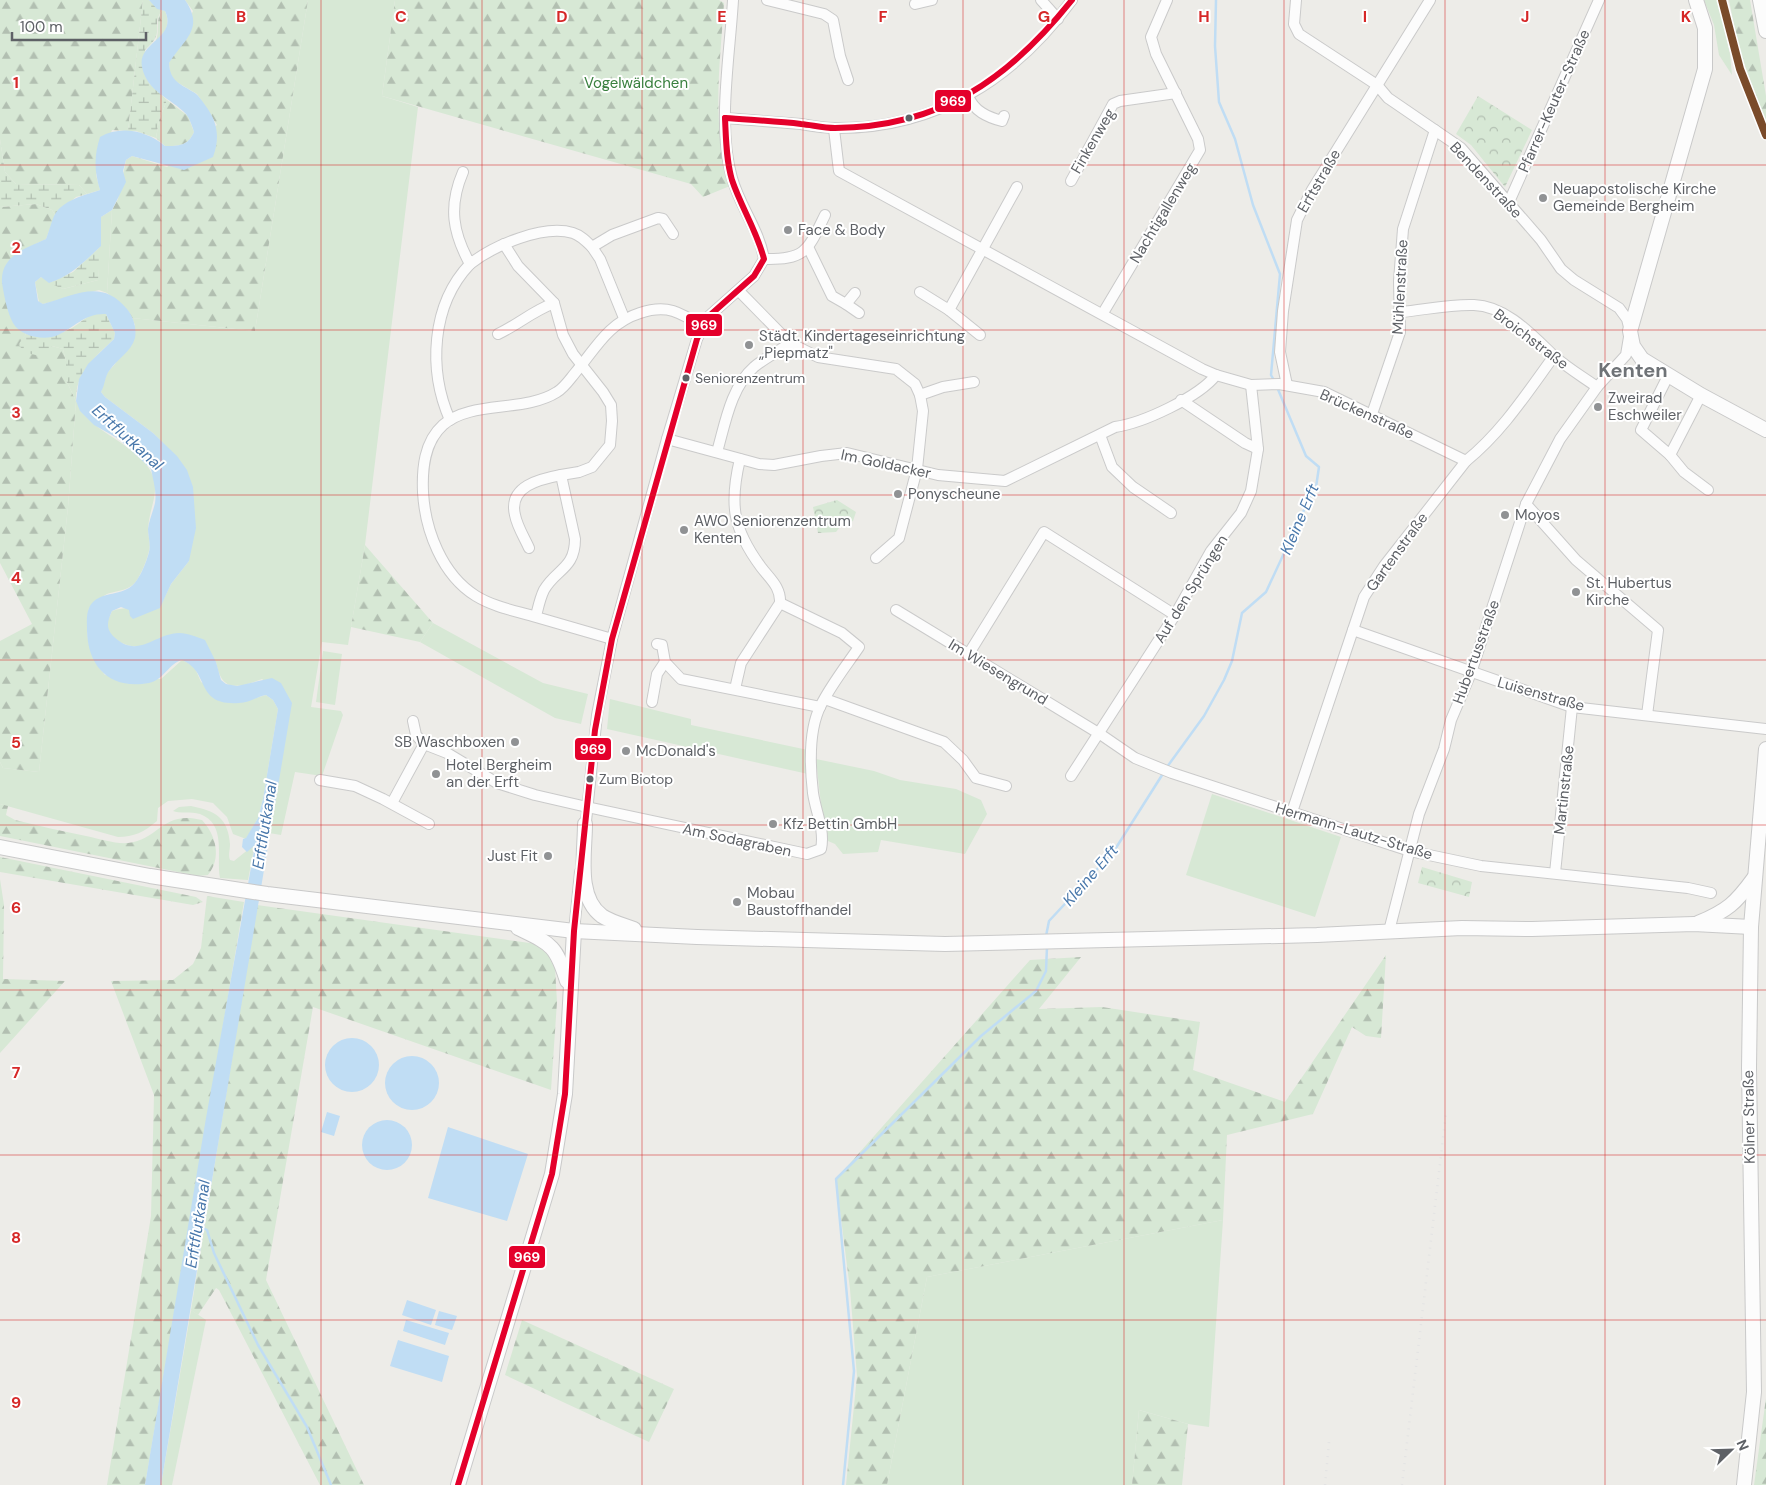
<svg xmlns="http://www.w3.org/2000/svg" width="1766" height="1485" font-family="'DM Sans',sans-serif">
<style>
.grass{fill:#d7e8d5}
.forest{fill:url(#forest-firs)}
.wetland{fill:url(#wetland-marsh)}
.park{fill:url(#park-crowns)}
.water{fill:#c0ddf4}
.lines{fill:none;stroke-linecap:round;stroke-linejoin:round}
.stream{stroke:#c0ddf4;stroke-width:2.5}
.street-casing{stroke:#cacaca;stroke-width:12}
.secondary-casing{stroke:#c9c9c9;stroke-width:16}
.street{stroke:#fcfcfc;stroke-width:10}
.secondary{stroke:#fcfcfc;stroke-width:14}
.rail{stroke:#e3e3e3;stroke-width:2.5;stroke-dasharray:1 6;stroke-linecap:butt}
.bus-1-casing{stroke:#fff;stroke-width:10}
.bus-1{stroke:#e4002b;stroke-width:6}
.rail-1-casing{stroke:#fff;stroke-width:11}
.rail-1{stroke:#7a4b2a;stroke-width:8}
.grid{fill:none;stroke:#d62828;stroke-width:1;stroke-opacity:0.55}
.bus-dot{fill:#5e6166;stroke:#fff;stroke-width:2}
.poi-dot{fill:#909294;stroke:#fff;stroke-width:2}
.labels{text-anchor:middle;stroke-width:4;stroke-linejoin:round;paint-order:stroke}
.bus-label{font-size:14px;fill:#5e6166;stroke:#fff;text-anchor:start}
.park-label{font-size:15px;fill:#3a803f;stroke:#fff}
.street-label{font-size:15px;fill:#5e6166;stroke:#fff}
.poi-label{font-size:15px;fill:#5e6166;stroke:#fff;text-anchor:start}
.water-label{font-size:16px;font-style:italic;fill:#4978ab;stroke:#fff}
.district-label{font-size:20px;font-weight:bold;fill:#6f7377;stroke:#fff}
.grid-label{font-size:16px;text-anchor:middle;font-weight:bold;fill:#d62828;stroke:#fff;stroke-width:4;stroke-linejoin:round;paint-order:stroke}
.line-badge{stroke:#fff;stroke-width:2}
.badge-label{font-size:14px;text-anchor:middle;font-weight:bold;fill:#fff}
</style>
<defs>
<pattern id="forest-firs" width="22" height="20" patternUnits="userSpaceOnUse" patternTransform="scale(1.25)"><rect width="22" height="20" fill="#d7e8d5"/><path d="M5 1l3.5 6h-7zM16 11l3.5 6h-7z" fill="#b2bfb1"/></pattern>
<pattern id="wetland-marsh" width="20" height="14" patternUnits="userSpaceOnUse" patternTransform="scale(1.25)"><rect width="20" height="14" fill="#d7e8d5"/><path d="M1 5h8M5 5V1M11 12h8M15 12V8" fill="none" stroke="#b2bfb1"/></pattern>
<pattern id="park-crowns" width="20" height="18" patternUnits="userSpaceOnUse" patternTransform="scale(1.25)"><rect width="20" height="18" fill="#d7e8d5"/><path d="M2 6a3 3 0 1 1 6 0M12 15a3 3 0 1 1 6 0" fill="none" stroke="#b2bfb1"/></pattern>
</defs>
<rect width="100%" height="100%" fill="#edece8"/>
<g class="grass">
<path d="M308 0H395L382 96 418 107 365 545 348 645 322 642 311 707 341 711 343 715 322 776 295 772 281 835 269 833 291 703 262 679C237 688 222 693 216 662L164 637C157 640 149 645 142 646 128 649 106 639 107 622 108 619 111 614 112 611 124 606 146 608 160 607L171 584 189 561 167 447 153 433 105 397 101 392 107 373 115 364 135 325 132 318 255 331Z"/>
<polygon points="1704,0 1718,0 1730,54 1732,75 1719,55 1714,25"/>
<polygon points="112,210 107,293 99,290 43,304 39,302 35,282 41,277 63,289 98,280 101,217"/>
<path d="M76 401C88 428 120 438 140 458 167 484 150 500 148 529 148 536 151 544 149 551 147 560 142 572 137 580 130 591 118 590 107 594 101 597 95 604 89 608 84 634 88 655 105 675L161 679 182 660 194 666 201 682 238 703 266 695 273 700 278 709 263 799 258 818 246 839 233 834 227 817 213 803 192 799 168 801 158 808 157 821C144 832 134 837 118 837L0 804V762L3 768 39 772 68 507Z"/>
<polygon points="433,623 543,683 588,694 581,724 555,718 420,642"/>
<polygon points="323,651 342,654 335,705 316,702"/>
<polygon points="610,699 691,719 691,725 808,750 808,774 607,729"/>
<polygon points="816,759 874,771 900,780 956,789 981,800 987,814 965,854 881,840 878,852 843,854 835,844 828,841 822,814"/>
<polygon points="1212,794 1341,837 1315,917 1186,875"/>
<path d="M191 806C215 811 228 817 230 844 230 851 228 854 230 860L234 861 255 844 248 880 220 878C216 857 227 824 200 814 191 811 179 814 173 811L179 807Z"/>
<polygon points="1223,1220 1209,1427 1188,1424 1139,1410 1132,1485 887,1485 927,1277"/>
<polygon points="191,1310 206,1320 172,1485 161,1485"/>
</g>
<g class="forest">
<polygon points="0,0 143,0 128,131 112,130 96,175 100,190 87,194 79,185 16,184 5,172 0,139"/>
<polygon points="185,0 308,0 255,331 132,318 129,312 107,293 112,210 118,199 126,160 132,156 167,167 217,125 197,94 175,81 170,73 169,63 193,11"/>
<path d="M395 0H719L724 3C720 66 711 125 730 186L703 197 691 184 382 96Z"/>
<polygon points="1729,0 1750,0 1766,96 1766,122 1739,50"/>
<path d="M162 10 165 11C171 24 166 32 156 41 160 30 155 21 162 10Z"/>
<path d="M167 100 188 116 194 132C188 146 179 146 165 146L156 138 159 120Z"/>
<polygon points="36,204 52,210 55,215 46,239 32,246 14,324 26,334 19,345 52,346 63,349 66,361 66,380 76,401 68,507 39,772 3,768 0,762 0,641 32,624 0,563 0,207"/>
<polygon points="365,545 433,623 420,642 351,627"/>
<path d="M0 804 8 806 6 815 15 820C39 826 62 831 86 836 100 839 115 844 128 843 160 839 162 810 202 820 216 835 222 858 208 875L198 876 0 836Z"/>
<polygon points="0,857 196,897 203,902 193,905 0,872"/>
<polygon points="0,879 4,905 3,979 65,981 0,1053"/>
<polygon points="207,896 244,902 145,1485 107,1485 151,1216 154,1095 111,981 173,980 193,964 201,948"/>
<polygon points="257,905 544,945 555,968 557,1002 551,1090 313,1007 266,1280 364,1485 320,1485 219,1290 216,1288 198,1315 191,1310"/>
<polygon points="1386,955 1381,1038 1366,1036 1352,1027 1313,1114 1227,1135 1223,1220 927,1277 887,1485 846,1485 857,1376 850,1289 836,1179 1030,960 1081,957 1039,1009 1102,1007 1200,1022 1193,1070 1285,1102"/>
<polygon points="522,1320 674,1389 649,1442 505,1375"/>
<polygon points="1766,1398 1766,1485 1754,1485"/>
<polygon points="1139,1410 1188,1424 1182,1485 1132,1485"/>
</g>
<g class="wetland">
<path d="M143 0H149L162 10C150 28 167 31 145 50L149 83 167 100 159 120 156 138 136 131H128Z"/>
<polygon points="0,139 5,172 16,184 79,185 87,194 76,197 55,215 52,210 36,204 0,207"/>
<polygon points="101,246 98,280 63,289 49,283 73,272"/>
<path d="M95 314H106L115 333 114 339C95 357 75 373 76 401L66 380V361L63 349 52 346 44 357 27 353 18 345 26 334C42 338 57 336 72 328 80 323 85 317 95 314Z"/>
</g>
<g class="park">
<polygon points="1478,96 1532,130 1505,187 1471,145 1456,134"/>
<polygon points="837,500 856,512 853,521 840,527 836,532 818,533 813,507"/>
<polygon points="1422,867 1472,882 1469,897 1418,883"/>
</g>
<g class="water">
<path d="M149 0H185C205 29 184 39 169 63 170 82 181 84 195 93 199 96 202 101 205 105 218 122 220 138 213 157L184 170 132 156 126 160 123 171 126 182 112 210 101 217V246C85 261 71 276 49 283L41 277 35 282 38 301 43 304C75 295 102 278 127 309 133 316 137 328 135 338 131 352 117 359 109 371 105 376 105 385 101 392L105 397 153 433 177 456 187 470 193 487 196 528 189 561 171 584 160 608 133 619 130 616 129 610 121 607 112 611C108 620 105 628 113 636 138 660 153 634 179 633 188 633 197 637 205 640L216 662 221 680 226 684 237 686 272 678 281 683 292 703 161 1485H145L206 1118 255 845 247 852 242 847 243 839 246 838 258 818 263 799 278 709 273 700 266 695C256 697 249 703 239 703 194 706 211 672 182 660 169 663 164 680 149 683 111 690 88 668 87 631 87 623 86 615 89 608 96 592 116 596 129 588 139 582 146 563 149 552 151 545 148 536 148 529 149 520 153 512 155 503 157 492 153 480 151 469L119 439 94 425 80 411 76 401 79 379 88 364 114 339 115 333 106 314C85 313 75 327 58 335 45 341 21 337 13 323 7 312 4 295 2 283 0 255 27 248 46 239 49 231 51 223 54 216 62 200 85 195 100 190 94 170 94 156 100 137 121 125 147 131 165 146 179 146 188 146 194 132 192 126 190 119 186 114 171 98 147 92 142 67 137 42 178 38 165 11L157 9Z"/>
<circle cx="352" cy="1065" r="27"/>
<circle cx="412" cy="1083" r="27"/>
<polygon points="327,1112 340,1116 334,1136 321,1132"/>
<circle cx="387" cy="1145" r="25"/>
<polygon points="448,1127 528,1154 507,1221 428,1198"/>
<polygon points="407,1300 436,1310 431,1325 402,1315"/>
<polygon points="439,1311 457,1316 452,1330 435,1325"/>
<polygon points="406,1320 449,1333 445,1345 403,1331"/>
<polygon points="398,1340 449,1356 442,1382 390,1366"/>
</g>
<g class="lines">
<g class="stream">
<polyline points="1216,0 1215,46 1219,102 1235,139 1253,205 1280,274 1271,375 1275,382"/>
<polyline points="1167,767 1204,716 1224,680 1232,661 1242,613 1266,592 1311,495 1316,487 1319,467 1306,456 1277,387"/>
<polyline points="1046,936 1049,921 1114,851 1164,772"/>
<polyline points="201,1227 207,1230 214,1253 258,1345 307,1427 331,1485"/>
<polyline points="843,1485 854,1371 836,1179 981,1036 1036,991 1046,971 1047,947"/>
</g>
<defs>
<g id="street">
<polyline points="767,0 824,14 833,20 840,56 848,80"/>
<polyline points="1041,0 1058,19"/>
<polyline points="1296,0 1294,24 1299,34 1377,85 1388,98 1461,148 1541,240 1561,269 1574,280 1619,308 1627,319 1630,331 1626,355 1597,387 1560,439 1526,504 1471,673 1451,720 1444,749 1419,814 1389,931"/>
<polyline points="915,4 932,0"/>
<path d="M968 96C974 111 987 117 1002 121L1004 116"/>
<path d="M725 118C751 120 776 122 801 124 812 126 824 128 835 128 936 129 1014 79 1072 0"/>
<polyline points="834,129 839,171 1202,369 1216,375 1251,385 1279,384 1324,392 1466,461"/>
<path d="M463 172C448 207 453 233 470 264 493 246 543 224 573 233 580 235 586 241 592 247L612 235 658 218 663 219 673 234"/>
<polyline points="1071,181 1113,104 1120,101 1176,93"/>
<polyline points="1509,202 1599,0"/>
<path d="M504 244 518 266 554 303 563 335 573 354 603 392 611 405 612 421 610 445 592 467 579 472 561 475 575 539C575 569 556 569 544 590 540 598 538 608 536 616"/>
<polyline points="592,247 600,259 624,318"/>
<polyline points="809,249 832,296 846,304 855,293"/>
<path d="M764 259C806 260 808 250 825 215"/>
<polyline points="920,292 949,310 1017,187"/>
<polyline points="846,304 859,313"/>
<polyline points="949,310 980,335"/>
<path d="M1401 312C1424 310 1450 304 1474 305 1506 306 1532 335 1553 355 1566 367 1583 377 1597 387"/>
<polyline points="1103,313 1200,150 1198,139 1156,54 1151,37 1167,0"/>
<path d="M498 334C519 324 531 312 554 303"/>
<polyline points="790,343 818,357 896,369 915,384 920,395 923,411 917,469 899,538 876,558"/>
<polyline points="1668,376 1641,430 1670,455 1701,395"/>
<polyline points="1287,385 1280,352 1283,311 1297,220 1312,190 1430,0"/>
<polyline points="920,395 943,387 974,382"/>
<polyline points="1181,400 1245,443 1258,449"/>
<polyline points="1372,414 1400,332 1399,281 1403,229 1435,130"/>
<path d="M450 420C428 370 431 305 470 264"/>
<polyline points="1100,435 1112,467 1133,487 1171,513"/>
<path d="M667 439 759 464 774 465 821 456 847 453 938 475 1005 481 1115 427C1143 423 1199 397 1216 375"/>
<path d="M717 452C725 424 731 387 754 367 765 358 779 351 790 343L739 291"/>
<polyline points="1670,455 1684,472 1708,490"/>
<path d="M740 459C729 505 733 529 761 567 770 579 781 587 780 603"/>
<polyline points="1526,504 1576,560 1658,630 1647,715"/>
<path d="M529 548C524 537 517 526 515 515 508 486 540 479 561 475"/>
<polyline points="896,610 1100,734 1135,758 1172,773 1410,851 1481,866 1688,888 1711,893"/>
<polyline points="1353,630 1572,707 1766,729"/>
<path d="M612 639C587 632 561 624 536 617 516 611 494 607 476 596 442 575 425 530 423 492 422 469 424 442 443 425 471 400 524 413 557 392 564 388 570 379 575 373 596 348 608 323 640 313 667 304 680 312 703 327"/>
<polyline points="657,644 662,645 665,662 681,679 820,707"/>
<polyline points="968,655 1044,532 1175,615"/>
<polyline points="735,689 741,663 780,603"/>
<polyline points="825,699 944,742 963,760 976,778 1006,786"/>
<polyline points="652,702 657,674 665,662"/>
<path d="M413 721 416 735 424 744 447 753 497 783 535 795 587 807 807 854 821 849C825 830 816 813 813 793 810 767 808 730 821 705 831 685 846 666 859 647L842 633 780 603"/>
<polyline points="1071,776 1175,615 1211,551 1241,513 1251,491 1258,449 1251,385"/>
<polyline points="320,780 355,786 383,799 429,824"/>
<polyline points="392,803 424,744"/>
<path d="M1292 812 1364 597 1384 566 1466 461C1502 432 1527 393 1554 356"/>
<path d="M585 831 597 715 612 639 667 439 697 339 708 317 754 276 764 259C759 229 740 207 732 178 717 127 730 54 733 0"/>
<polyline points="1555,873 1572,707"/>
<polyline points="574,931 580,872"/>
</g>
<g id="secondary">
<polyline points="1696,0 1705,28 1705,69 1630,331 1633,346 1642,359 1701,395 1766,430"/>
<polyline points="1760,0 1766,31"/>
<path d="M585 824C585 853 576 897 602 916 611 922 623 925 634 929"/>
<polyline points="0,847 150,876 267,894 574,931 697,937 945,944 1317,935 1462,928 1532,929 1694,924 1751,927"/>
<path d="M1698 923C1727 911 1736 903 1754 878"/>
<path d="M518 928C551 944 556 945 567 981"/>
<polyline points="458,1485 552,1174 565,1094 574,931"/>
<polyline points="1744,1485 1754,1392 1749,1068 1751,927 1766,749"/>
</g>
</defs>
<use href="#street" class="street-casing"/>
<use href="#secondary" class="secondary-casing"/>
<use href="#street" class="street"/>
<use href="#secondary" class="secondary"/>
<g class="rail">
<polyline points="1325,1485 1329,1442"/>
<polyline points="1402,1485 1446,1113"/>
</g>
<defs>
<g id="bus-1">
<path d="M725 118C750 120 776 121 801 124 812 125 823 128 835 128 940 127 1008 80 1072 0"/>
<path d="M458 1485 552 1174 565 1094 574 931 595 730 612 639 697 339 708 317 754 276 764 259C757 231 741 207 732 180 726 160 726 138 725 118"/>
</g>
</defs>
<use href="#bus-1" class="bus-1-casing"/>
<use href="#bus-1" class="bus-1"/>
<defs>
<polyline id="rail-1" points="1722,0 1740,69 1766,135"/>
</defs>
<use href="#rail-1" class="rail-1-casing"/>
<use href="#rail-1" class="rail-1"/>
</g>
<path class="grid" d="M161 0V1485M321 0V1485M482 0V1485M642 0V1485M803 0V1485M963 0V1485M1124 0V1485M1284 0V1485M1445 0V1485M1605 0V1485M0 165H1766M0 330H1766M0 495H1766M0 660H1766M0 825H1766M0 990H1766M0 1155H1766M0 1320H1766"/>
<g class="bus-dot">
<circle cx="909" cy="118" r="4.5"/>
<circle cx="686" cy="378" r="4.5"/>
<circle cx="590" cy="779" r="4.5"/>
</g>
<g class="poi-dot">
<circle cx="1543" cy="198" r="5"/>
<circle cx="788" cy="230" r="5"/>
<circle cx="749" cy="345" r="5"/>
<circle cx="1598" cy="407" r="5"/>
<circle cx="898" cy="494" r="5"/>
<circle cx="1505" cy="515" r="5"/>
<circle cx="684" cy="530" r="5"/>
<circle cx="1576" cy="592" r="5"/>
<circle cx="515" cy="742" r="5"/>
<circle cx="626" cy="751" r="5"/>
<circle cx="436" cy="774" r="5"/>
<circle cx="773" cy="824" r="5"/>
<circle cx="548" cy="856" r="5"/>
<circle cx="737" cy="902" r="5"/>
</g>
<g class="labels">
<g class="bus-label">
<text x="695" y="383">Seniorenzentrum</text>
<text x="599" y="784">Zum Biotop</text>
</g>
<g class="park-label">
<text x="636" y="88">Vogelwäldchen</text>
</g>
<g class="street-label">
<text transform="translate(1554 101) rotate(-66)" y="5">Pfarrer-Keuter-Straße</text>
<text transform="translate(1093 141) rotate(-60)" y="5">Finkenweg</text>
<text transform="translate(1486 180) rotate(47)" y="5">Bendenstraße</text>
<text transform="translate(1319 181) rotate(-60)" y="5">Erftstraße</text>
<text transform="translate(1163 213) rotate(-59)" y="5">Nachtigallenweg</text>
<text transform="translate(1400 287) rotate(-87)" y="5">Mühlenstraße</text>
<text transform="translate(1531 339) rotate(37)" y="5">Broichstraße</text>
<text transform="translate(1367 414) rotate(24)" y="5">Brückenstraße</text>
<text transform="translate(886 464) rotate(12)" y="5">Im Goldacker</text>
<text transform="translate(1397 552) rotate(-54)" y="5">Gartenstraße</text>
<text transform="translate(1191 589) rotate(-58)" y="5">Auf den Sprüngen</text>
<text transform="translate(1476 652) rotate(-70)" y="5">Hubertusstraße</text>
<text transform="translate(998 672) rotate(31)" y="5">Im Wiesengrund</text>
<text transform="translate(1541 694) rotate(16)" y="5">Luisenstraße</text>
<text transform="translate(1564 790) rotate(-84)" y="5">Martinstraße</text>
<text transform="translate(1354 831) rotate(17)" y="5">Hermann-Lautz-Straße</text>
<text transform="translate(737 840) rotate(12)" y="5">Am Sodagraben</text>
<text transform="translate(1749 1117) rotate(-91)" y="5">Kölner Straße</text>
</g>
<g class="poi-label">
<text x="1553" y="194">Neuapostolische Kirche<tspan x="1553" dy="17">Gemeinde Bergheim</tspan></text>
<text x="798" y="235">Face &amp; Body</text>
<text x="759" y="341">Städt. Kindertageseinrichtung<tspan x="759" dy="17">„Piepmatz"</tspan></text>
<text x="1608" y="403">Zweirad<tspan x="1608" dy="17">Eschweiler</tspan></text>
<text x="908" y="499">Ponyscheune</text>
<text x="1515" y="520">Moyos</text>
<text x="694" y="526">AWO Seniorenzentrum<tspan x="694" dy="17">Kenten</tspan></text>
<text x="1586" y="588">St. Hubertus<tspan x="1586" dy="17">Kirche</tspan></text>
<text x="505" y="747" text-anchor="end">SB Waschboxen</text>
<text x="636" y="756">McDonald's</text>
<text x="446" y="770">Hotel Bergheim<tspan x="446" dy="17">an der Erft</tspan></text>
<text x="783" y="829">Kfz Bettin GmbH</text>
<text x="538" y="861" text-anchor="end">Just Fit</text>
<text x="747" y="898">Mobau<tspan x="747" dy="17">Baustoffhandel</tspan></text>
</g>
<g class="water-label">
<text transform="translate(128 437) rotate(42)" y="6">Erftflutkanal</text>
<text transform="translate(1299 519) rotate(-67)" y="6">Kleine Erft</text>
<text transform="translate(264 825) rotate(-81)" y="6">Erftflutkanal</text>
<text transform="translate(1090 875) rotate(-49)" y="6">Kleine Erft</text>
<text transform="translate(197 1224) rotate(-81)" y="6">Erftflutkanal</text>
</g>
<g class="district-label">
<text x="1633" y="377">Kenten</text>
</g>
</g>
<g class="grid-label">
<text x="241" y="22">B</text>
<text x="401" y="22">C</text>
<text x="562" y="22">D</text>
<text x="722" y="22">E</text>
<text x="883" y="22">F</text>
<text x="1044" y="22">G</text>
<text x="1204" y="22">H</text>
<text x="1365" y="22">I</text>
<text x="1525" y="22">J</text>
<text x="1686" y="22">K</text>
<text x="16" y="88">1</text>
<text x="16" y="253">2</text>
<text x="16" y="418">3</text>
<text x="16" y="583">4</text>
<text x="16" y="748">5</text>
<text x="16" y="913">6</text>
<text x="16" y="1078">7</text>
<text x="16" y="1243">8</text>
<text x="16" y="1408">9</text>
</g>
<g class="line-badge">
<rect x="934" y="89" width="38" height="24" rx="5" fill="#e4002b"/>
<rect x="685" y="313" width="38" height="24" rx="5" fill="#e4002b"/>
<rect x="574" y="737" width="38" height="24" rx="5" fill="#e4002b"/>
<rect x="508" y="1245" width="38" height="24" rx="5" fill="#e4002b"/>
</g>
<g class="badge-label">
<text x="953" y="106">969</text>
<text x="704" y="330">969</text>
<text x="593" y="754">969</text>
<text x="527" y="1262">969</text>
</g>
<g transform="translate(1731 1450) rotate(67)" stroke="#ffffff" stroke-width="4" paint-order="stroke">
<path d="M0-4L9 19L0 12L-9 19Z" fill="#5e6166"/>
<text y="-8" font-size="14" font-weight="bold" text-anchor="middle" fill="#5e6166">N</text>
</g>
<path d="M12 32v8h134v-8" fill="none" stroke="#5e6166" stroke-width="2.5"/>
<text x="20" y="32" font-size="15" fill="#5e6166" stroke="#ffffff" stroke-width="4" paint-order="stroke">100 m</text>
</svg>
